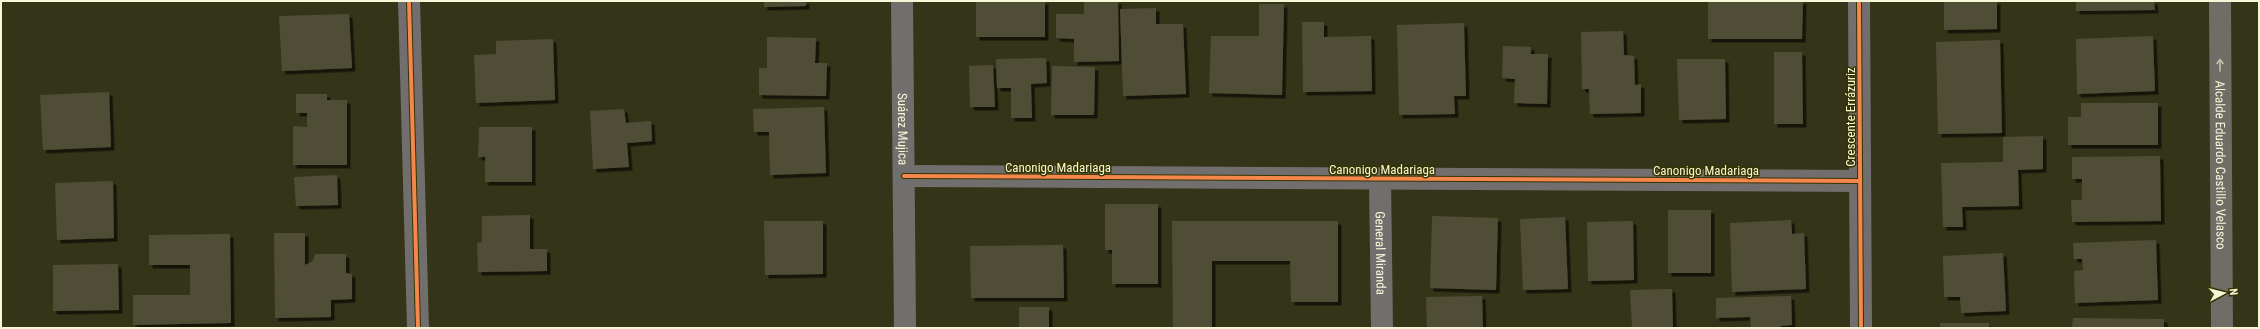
<svg xmlns="http://www.w3.org/2000/svg" width="2260" height="329" font-family="'Roboto Condensed',sans-serif">
<style>
.building{fill:#504e35;filter:url(#shadow)}
.lines{fill:none;stroke-linecap:round;stroke-linejoin:round}
.minor{stroke:#706f6e;stroke-width:22}
.major{stroke:#6e6e67;stroke-width:22}
.cycleway-casing{stroke:#353401;stroke-width:6}
.cycleway{stroke:#f5874c;stroke-width:4}
.oneway{stroke:#c0c0aa}
.labels{text-anchor:middle;stroke-width:3;stroke-linejoin:round;paint-order:stroke}
.street-label{font-size:13px;fill:#f6f7d7;stroke:#353401}
</style>
<defs>
<filter id="shadow"><feDropShadow dx="3.5" dy="3.5" stdDeviation="0" flood-color="#0009"/></filter>
</defs>
<rect width="100%" height="100%" fill="#343418"/>
<g class="building">
<polygon points="764,1 806,1 806,6 764,7"/>
<rect x="976" y="1" width="69" height="36"/>
<polygon points="1084,1 1118,1 1119,61 1074,62 1074,39 1056,38 1056,14 1084,14"/>
<polygon points="1708,1 1803,1 1802,39 1708,39"/>
<polygon points="1944,1 1997,1 1997,29 1944,30"/>
<polygon points="2076,1 2154,1 2155,10 2076,11"/>
<polygon points="1259,4 1284,4 1282,95 1209,93 1211,36 1259,36"/>
<polygon points="1156,8 1156,24 1183,24 1186,94 1123,96 1120,9"/>
<polygon points="349,14 352,68 282,71 279,16"/>
<polygon points="1302,22 1324,22 1324,37 1371,36 1372,91 1303,92"/>
<polygon points="1464,23 1466,96 1454,96 1455,114 1399,115 1397,25"/>
<polygon points="1623,31 1624,55 1634,56 1635,85 1641,84 1641,113 1590,114 1589,89 1582,89 1581,32"/>
<polygon points="2153,36 2155,91 2077,94 2076,39"/>
<polygon points="767,37 816,38 815,63 827,63 826,96 759,95 759,68 767,68"/>
<polygon points="553,39 555,100 476,103 474,55 496,54 496,41"/>
<polygon points="2000,40 2002,133 1938,134 1936,42"/>
<polygon points="1503,46 1531,47 1531,54 1548,54 1547,104 1514,103 1515,79 1502,78"/>
<polygon points="1774,52 1802,52 1803,124 1774,124"/>
<polygon points="1046,58 1047,83 1031,84 1032,118 1011,118 1011,88 997,88 996,59"/>
<polygon points="1677,59 1725,59 1726,119 1679,120"/>
<polygon points="993,65 995,107 970,107 969,66"/>
<polygon points="1052,66 1095,67 1094,115 1051,115"/>
<polygon points="109,92 111,147 43,150 40,95"/>
<polygon points="296,94 327,94 327,100 347,100 347,165 293,165 293,126 307,127 307,113 296,113"/>
<polygon points="2081,103 2158,103 2158,145 2068,145 2068,117 2081,117"/>
<polygon points="824,107 826,173 770,175 769,132 754,132 753,109"/>
<polygon points="624,109 626,123 651,121 652,141 627,143 629,167 593,169 590,111"/>
<polygon points="479,127 532,127 532,182 485,182 485,157 478,157"/>
<polygon points="2043,136 2043,169 2018,170 2019,206 1962,207 1963,227 1943,227 1941,163 2003,162 2003,137"/>
<polygon points="2160,156 2161,221 2072,222 2071,200 2082,200 2082,179 2072,179 2072,157"/>
<polygon points="337,175 338,205 296,206 294,177"/>
<polygon points="113,181 114,238 57,240 55,183"/>
<polygon points="1105,204 1158,204 1158,284 1112,284 1112,250 1105,250"/>
<rect x="1668" y="210" width="43" height="63"/>
<polygon points="530,215 530,249 547,249 547,271 478,272 477,243 482,242 482,216"/>
<polygon points="1432,216 1498,218 1496,290 1430,288"/>
<polygon points="1565,217 1568,289 1523,290 1520,219"/>
<polygon points="1791,220 1792,234 1804,233 1806,289 1732,292 1730,223"/>
<polygon points="764,221 823,221 823,274 765,275"/>
<polygon points="1172,221 1338,221 1338,302 1291,302 1290,261 1212,261 1212,328 1173,328"/>
<polygon points="1633,221 1634,280 1588,281 1587,222"/>
<polygon points="274,233 305,233 305,265 313,261 315,254 346,254 346,273 352,274 352,299 331,300 331,317 275,318"/>
<polygon points="230,234 231,323 133,325 133,295 190,295 190,265 149,265 149,235"/>
<polygon points="2156,240 2158,300 2075,303 2074,271 2083,270 2082,259 2074,259 2073,243"/>
<polygon points="1063,245 1064,298 971,298 970,246"/>
<polygon points="2003,253 2006,311 1961,313 1960,297 1944,297 1943,256"/>
<polygon points="118,264 119,310 53,311 53,265"/>
<polygon points="1672,289 1673,328 1632,328 1630,290"/>
<polygon points="1482,296 1483,328 1427,328 1426,297"/>
<polygon points="1791,296 1792,325 1781,326 1781,328 1751,328 1750,317 1716,318 1716,298"/>
<rect x="1019" y="307" width="30" height="21"/>
<polygon points="2073,318 2164,319 2164,328 2072,328"/>
<rect x="1940" y="323" width="49" height="5"/>
</g>
<g class="lines">
<g class="minor">
<polyline points="409,1 418,328"/>
<path id="s1" d="M902 1 905 328"/>
<polyline points="1859,1 1861,328"/>
<polyline points="904,176 1860,181"/>
<path id="s2" d="M1380 179 1382 328"/>
</g>
<path class="major" id="s3" d="M2220 1 2222 328"/>
<defs>
<g id="cycleway">
<polyline points="409,1 418,328"/>
<polyline points="1859,1 1861,328"/>
<polyline points="904,176 1860,181"/>
</g>
</defs>
<use href="#cycleway" class="cycleway-casing"/>
<use href="#cycleway" class="cycleway"/>
</g>
<defs><path id="oneway-shaft" d="M-6 0H5M1.5-3L5.5 0L1.5 3" fill="none" stroke-width="1.6" stroke-linecap="round" stroke-linejoin="round"/></defs>
<use class="oneway" href="#oneway-shaft" transform="translate(2220 65) rotate(-90)"/>
<g class="labels">
<g class="street-label">
<text transform="translate(1850 117) rotate(-90)" y="5">Crescente Errázuriz</text>
<text dy="5" stroke="none"><textPath href="#s1" startOffset="128">Suárez Mujica</textPath></text>
<text dy="5" stroke="none"><textPath href="#s3" startOffset="164">Alcalde Eduardo Castillo Velasco</textPath></text>
<text x="1058" y="172">Canonigo Madariaga</text>
<text x="1382" y="174">Canonigo Madariaga</text>
<text x="1706" y="175">Canonigo Madariaga</text>
<text dy="5" stroke="none"><textPath href="#s2" startOffset="74">General Miranda</textPath></text>
</g>
</g>
<rect width="2260" height="329" fill="none" stroke="#f6f7d7" stroke-width="4"/>
<g transform="translate(2224 293) rotate(83)" stroke="#353401" stroke-width="3" paint-order="stroke">
<path d="M0-3L7 15L0 10L-7 15Z" fill="#f6f7d7"/>
<text y="-6" font-size="11" font-weight="bold" text-anchor="middle" fill="#f6f7d7">N</text>
</g>
</svg>
